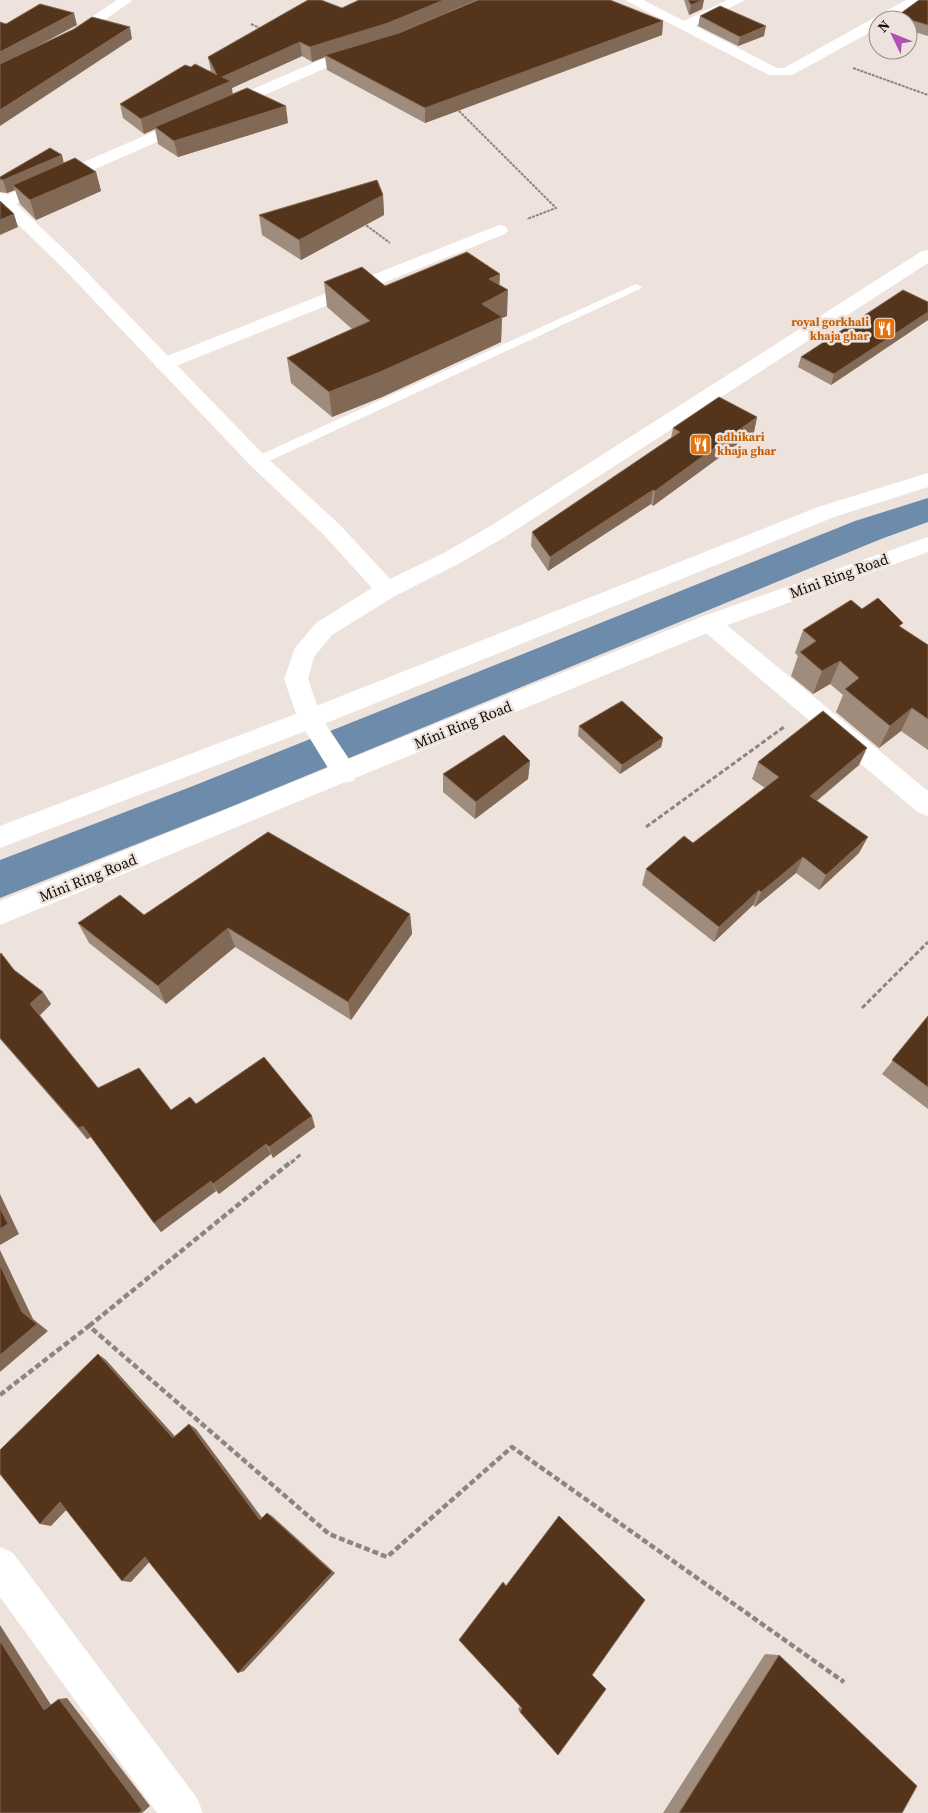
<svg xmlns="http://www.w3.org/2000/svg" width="928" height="1813" font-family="'Source Serif 4',serif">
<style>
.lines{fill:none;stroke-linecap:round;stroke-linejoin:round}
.canal{fill:#6d8baa;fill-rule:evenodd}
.path-far2{stroke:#8c8580;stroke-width:2;stroke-dasharray:3 1;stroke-linecap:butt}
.path-far1{stroke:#8c8580;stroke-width:3;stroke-dasharray:5 2.5;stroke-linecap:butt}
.path{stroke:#8c8580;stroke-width:4.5;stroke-dasharray:6 3;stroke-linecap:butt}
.lane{fill:#fff;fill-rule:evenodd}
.street{fill:#fff;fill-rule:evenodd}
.secondary{fill:#fff;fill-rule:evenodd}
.wall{fill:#a08c7c}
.shaded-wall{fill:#826956}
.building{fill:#54351c;stroke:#826956}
.labels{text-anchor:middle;stroke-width:5;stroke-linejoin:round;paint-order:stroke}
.far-food-label{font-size:12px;font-weight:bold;fill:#c56008;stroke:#ede3dc;text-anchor:end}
.street-label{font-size:15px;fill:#0e0b09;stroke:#ede3dc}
</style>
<rect width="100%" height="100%" fill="#ede3dc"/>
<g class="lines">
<polygon class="canal" points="928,498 928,522 881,539 223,810 0,898 0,860 193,786 855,521"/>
<g class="path-far2">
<polyline points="251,24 262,29"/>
<polyline points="853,68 928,95"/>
<polyline points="456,108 556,208 527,219"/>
<polyline points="363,223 390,243"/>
</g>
<g class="path-far1">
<polyline points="646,827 784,727"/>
<polyline points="862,1008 928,942"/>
<polyline points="291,1163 301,1154"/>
</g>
<g class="path">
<polyline points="89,1326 292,1161"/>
<polyline points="0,1395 89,1326 329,1534 387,1557 512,1447 844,1682"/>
</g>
<polygon class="lane" points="636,284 642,287 640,289 263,464 253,464 251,461 253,458"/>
<g class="street">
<polygon points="625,0 643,0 684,21 727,0 745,0 695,26 777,68 784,68 906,0 923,0 891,20 878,20 878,28 792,75 769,75"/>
<polygon points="361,48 366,49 368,52 366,55 335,64 11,206 0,206 0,198 325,58"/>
<polygon points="499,225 505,226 508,230 505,234 171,368 157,368 154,364 157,360"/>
<polygon points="928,473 928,487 834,517 319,726 0,848 0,826 301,712 818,507"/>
<polygon points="709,615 717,617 928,791 928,816 919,813 701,629 697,623 701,617"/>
<polygon points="0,1547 13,1553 197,1798 203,1813 157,1813 0,1597"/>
</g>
<g class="secondary">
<polygon points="117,0 133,0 76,40 0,78 0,68 66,34"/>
<polygon points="0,193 6,194 75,260 265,456 340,525 390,579 444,553 492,525 922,251 928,250 928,263 508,535 460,563 395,596 332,635 314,657 308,679 321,717 349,759 701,617 928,537 928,552 717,629 355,778 354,781 343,783 0,925 0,901 328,768 298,719 284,679 295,648 316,623 372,588 324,535 251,466 63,268 0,207"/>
</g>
</g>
<g class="wall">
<polygon points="684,0 704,0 702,9 689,15"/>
<polygon points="928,0 928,36 908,30 908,20 896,20 897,16"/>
<polygon points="342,8 663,21 662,35 425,123 327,70 325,57 312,62 302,56 232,88 232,94 288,123 178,157 158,144 155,129 144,134 123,118 120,104 191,67 211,72 208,57"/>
<polygon points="700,16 764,36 738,46 698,26"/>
<polygon points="64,163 96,172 101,191 36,220 20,204 15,190 7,193 0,192 0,177"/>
<polygon points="383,195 384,215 301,260 262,235 259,215"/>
<polygon points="324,282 385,286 499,285 507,316 502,318 501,342 382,397 332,417 291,383 287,358 352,329 327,307"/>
<polygon points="928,302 928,320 831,385 798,367 801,357"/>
<polygon points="757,417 754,432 653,506 651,504 548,571 531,546 532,532 671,438 673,428"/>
<polygon points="862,609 901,628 928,645 928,750 901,731 879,748 836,712 843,695 830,684 813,694 791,676 798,656 795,653 803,630"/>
<polygon points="579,726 663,738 661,747 620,774 578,736"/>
<polygon points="530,761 528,779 475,819 443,792 443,774"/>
<polygon points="758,762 859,765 817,801 859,853 819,890 796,873 755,907 753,905 714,942 642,885 646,869 693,843 765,788 752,779"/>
<polygon points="410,914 412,934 351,1020 235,947 166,1004 89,943 78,923 144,915"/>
<polygon points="0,954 14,970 43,992 51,1004 40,1015 98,1088 171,1110 196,1104 315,1127 273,1158 271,1154 219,1194 216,1191 161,1232 91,1137 87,1139 0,1039"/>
<polygon points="928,1016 928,1109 882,1074"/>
<polygon points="645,1600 520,1712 518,1709 520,1706"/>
<polygon points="765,1654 779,1655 902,1813 663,1813"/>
</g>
<g class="shaded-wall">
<polygon points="444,0 477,0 388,37 325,55 325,57 312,62 310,47"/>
<polygon points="703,0 704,0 702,9 689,15 691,5"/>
<polygon points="74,13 77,25 0,66 0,52"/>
<polygon points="663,21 662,35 425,123 425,108"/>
<polygon points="766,26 764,36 738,46 740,37"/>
<polygon points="130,27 132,39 0,126 0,110"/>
<polygon points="300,42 302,56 232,88 233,96 155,127 155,129 144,134 141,119 222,77"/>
<polygon points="286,106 288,123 178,157 174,141"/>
<polygon points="62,155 65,168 13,185 15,190 7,193 3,180"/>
<polygon points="96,172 101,191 36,220 30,200"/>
<polygon points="383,195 384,215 301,260 299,240"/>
<polygon points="14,214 18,227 0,235 0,220"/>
<polygon points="500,274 499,295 508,290 507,316 502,318 501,342 382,397 332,417 329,392 482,304 489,279"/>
<polygon points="928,312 928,320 831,385 834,374"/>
<polygon points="757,417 754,432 653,506 655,491"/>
<polygon points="653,490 651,504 548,571 550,557"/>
<polygon points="840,661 830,684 813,694 822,671"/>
<polygon points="912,708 901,731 879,748 890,726"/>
<polygon points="663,738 661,747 620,774 622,765"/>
<polygon points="867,748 859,765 803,812 810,796"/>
<polygon points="530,761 528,779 475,819 476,802"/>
<polygon points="868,837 859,853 819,890 826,875"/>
<polygon points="803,857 796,873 755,907 761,892"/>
<polygon points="759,890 753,905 714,942 719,927"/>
<polygon points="410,914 412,934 351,1020 348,1002"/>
<polygon points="228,928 235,947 166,1004 158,986"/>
<polygon points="43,992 51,1004 39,1016 30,1004"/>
<polygon points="312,1116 315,1127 273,1158 269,1147"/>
<polygon points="83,1126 91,1137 87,1139 79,1128"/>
<polygon points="266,1144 271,1154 219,1194 213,1184"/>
<polygon points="211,1181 216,1191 161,1232 154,1223"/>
<polygon points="0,1194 19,1234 0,1245"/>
<polygon points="0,1250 33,1319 48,1331 0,1372 0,1355 22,1312 0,1265"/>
<polygon points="98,1354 106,1360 181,1443 173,1438"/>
<polygon points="189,1424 196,1429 266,1523 260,1520"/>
<polygon points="60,1502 71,1505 51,1526 40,1524"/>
<polygon points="267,1513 272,1516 335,1573 244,1671 238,1673"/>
<polygon points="145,1557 153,1558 131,1582 122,1581"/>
<polygon points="0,1625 53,1708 44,1710 0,1641"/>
<polygon points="67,1698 150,1806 142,1813 139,1813 59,1699"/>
</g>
<g class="building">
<polygon points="308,0 321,0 342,8 359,0 444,0 388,23 310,47 300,42 222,77 231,81 141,119 120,104 185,65 191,67 195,64 217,75 208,57"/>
<polygon points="478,0 610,0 663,21 425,108 325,55 399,33"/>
<polygon points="688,0 703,0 691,5"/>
<polygon points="919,0 928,0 928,25 897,16"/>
<polygon points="40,4 74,13 0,52 0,22 6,24"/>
<polygon points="720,6 766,26 740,37 700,16"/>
<polygon points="92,17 130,27 0,110 0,64 74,29"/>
<polygon points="247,88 286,106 174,141 155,127"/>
<polygon points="50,148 62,155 3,180 0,179 0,177"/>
<polygon points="75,158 96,172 30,200 13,185"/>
<polygon points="377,180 383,195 299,240 259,215"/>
<polygon points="0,201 14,214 0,220"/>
<polygon points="467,252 500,274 489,279 508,290 482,304 502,317 380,372 329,392 287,358 370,321 324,282 362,267 385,286"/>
<polygon points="903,290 928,302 928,312 834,374 801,357"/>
<polygon points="719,397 757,417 655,491 653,490 550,557 532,532 680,432 673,428"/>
<polygon points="878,598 903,623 899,626 928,645 928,719 912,708 890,726 845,689 859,678 840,661 822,671 800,652 816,641 803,630 851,600 862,609"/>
<polygon points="622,701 663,738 622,765 579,726"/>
<polygon points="823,711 867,748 810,796 868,837 826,875 803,857 761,892 759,890 719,927 646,869 684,836 693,843 779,777 758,762"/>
<polygon points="504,735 530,761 476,802 443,774"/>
<polygon points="268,832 410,914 348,1002 228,928 158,986 78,923 120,895 144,915"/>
<polygon points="1,953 14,970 43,992 30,1004 98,1088 139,1068 171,1110 190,1097 196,1104 264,1057 312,1116 269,1147 266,1144 213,1184 211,1181 154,1223 83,1126 79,1128 0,1038 0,954"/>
<polygon points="928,1016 928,1087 892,1060"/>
<polygon points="0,1208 8,1224 0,1229"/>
<polygon points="0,1265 22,1312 37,1324 0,1355"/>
<polygon points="98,1354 173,1438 189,1424 260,1520 267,1513 332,1572 238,1673 145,1557 122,1581 60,1502 40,1524 0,1474 0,1450"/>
<polygon points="559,1516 645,1600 592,1675 606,1689 558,1755 520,1712 522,1708 459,1640 503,1582 506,1586"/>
<polygon points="0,1641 44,1710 59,1699 142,1810 139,1813 0,1813"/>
<polygon points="779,1655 917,1786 902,1813 679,1813"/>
</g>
<defs>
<symbol id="restaurant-square" viewBox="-11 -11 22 22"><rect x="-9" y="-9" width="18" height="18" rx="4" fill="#e8710a" stroke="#ede3dc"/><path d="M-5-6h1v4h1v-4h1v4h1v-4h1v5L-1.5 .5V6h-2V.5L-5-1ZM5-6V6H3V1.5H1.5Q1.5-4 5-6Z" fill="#fff"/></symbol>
</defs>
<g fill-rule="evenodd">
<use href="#restaurant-square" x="872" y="316" width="25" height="25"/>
<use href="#restaurant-square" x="688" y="432" width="25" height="25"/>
</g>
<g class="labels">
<g class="far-food-label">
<text x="869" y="326">royal gorkhali<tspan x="869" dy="14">khaja ghar</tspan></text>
<text x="717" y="441" text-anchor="start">adhikari<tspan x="717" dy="14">khaja ghar</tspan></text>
</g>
<g class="street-label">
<text transform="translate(839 576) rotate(-20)" y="5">Mini Ring Road</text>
<text transform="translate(463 725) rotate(-22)" y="5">Mini Ring Road</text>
<text transform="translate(88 878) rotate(-22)" y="5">Mini Ring Road</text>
</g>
</g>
<g transform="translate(893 35) rotate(313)"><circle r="24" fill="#ede3dc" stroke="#948d88"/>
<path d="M0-4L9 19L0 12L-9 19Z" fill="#af4fb7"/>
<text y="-8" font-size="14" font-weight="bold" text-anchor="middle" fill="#0e0b09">N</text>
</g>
</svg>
